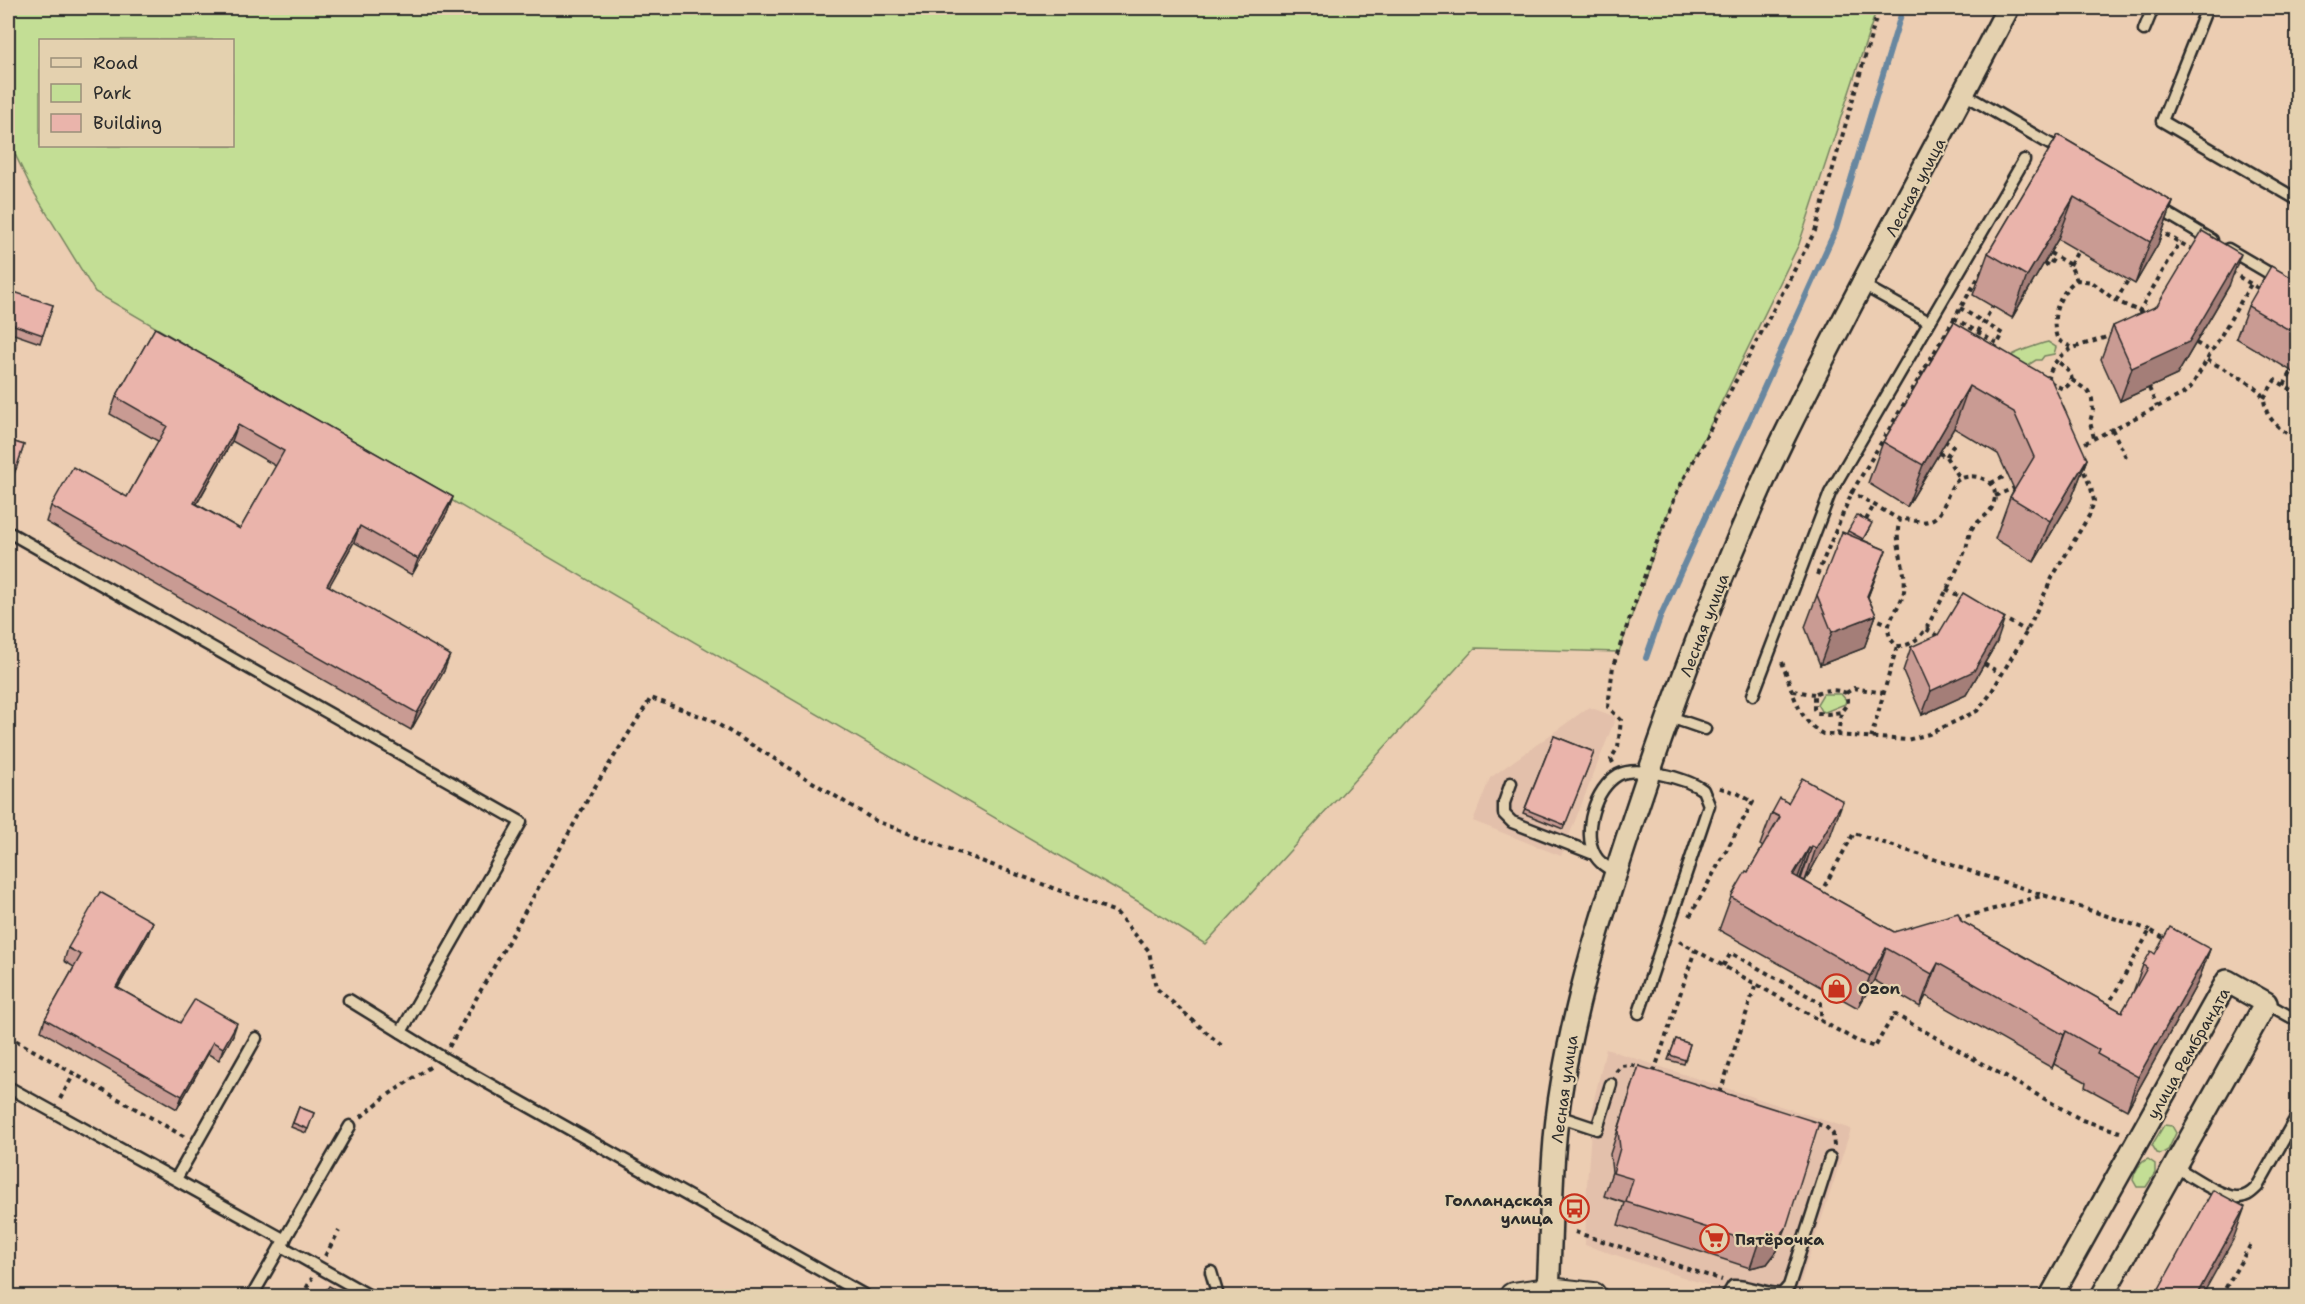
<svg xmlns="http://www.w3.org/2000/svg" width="2305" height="1304" font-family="'Shantell Sans',sans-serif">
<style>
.built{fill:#e3c0ab}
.green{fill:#c3de95;stroke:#778460;stroke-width:1.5;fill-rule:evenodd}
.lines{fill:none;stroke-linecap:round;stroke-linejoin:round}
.stream{stroke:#6887a0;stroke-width:6}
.service-casing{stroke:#2b2b2b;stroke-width:15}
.minor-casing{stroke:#2b2b2b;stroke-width:26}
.tertiary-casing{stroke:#2b2b2b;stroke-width:30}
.path{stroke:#2b2b2b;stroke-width:4;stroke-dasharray:4.5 4.5;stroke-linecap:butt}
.service{stroke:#e4d1af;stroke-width:10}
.minor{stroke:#e4d1af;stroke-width:21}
.tertiary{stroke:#e4d1af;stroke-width:26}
.wall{fill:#c99b93;stroke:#2b2b2b;stroke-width:1.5;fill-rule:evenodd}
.shaded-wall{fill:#a47e78;stroke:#2b2b2b;stroke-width:1.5}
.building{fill:#eab4ab;stroke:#2b2b2b;stroke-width:1.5;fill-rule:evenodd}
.labels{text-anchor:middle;stroke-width:4.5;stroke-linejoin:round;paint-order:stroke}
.street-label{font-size:16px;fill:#2b2b2b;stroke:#e4d1af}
.poi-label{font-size:16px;font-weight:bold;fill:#2b2b2b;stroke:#e4d1af;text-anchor:start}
</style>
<rect width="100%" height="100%" fill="#eccdb2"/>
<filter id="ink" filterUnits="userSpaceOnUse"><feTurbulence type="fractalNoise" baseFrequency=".0167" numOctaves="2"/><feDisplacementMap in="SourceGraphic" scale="12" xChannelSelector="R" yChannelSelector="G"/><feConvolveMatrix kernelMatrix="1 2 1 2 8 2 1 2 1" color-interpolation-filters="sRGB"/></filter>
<g filter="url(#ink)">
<g class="built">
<polygon points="1589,707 1616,717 1561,856 1473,821 1490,778"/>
<polygon points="1606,1049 1851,1129 1796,1296 1741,1296 1585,1245 1587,1185 1593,1104"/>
</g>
<g class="green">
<path d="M8 8H1877L1799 244 1670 507 1619 652 1475 648 1205 944 1139 902 95 292 33 191 8 140ZM40 40H232V146H40Z"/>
<path d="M2048 342 2056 347 2054 354 2044 356 2041 360H2036L2025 367 2011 356C2016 352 2040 344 2048 342Z"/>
<polygon points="1823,694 1841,694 1846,700 1845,704 1825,712 1821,711 1817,704"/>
<polygon points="2164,1125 2172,1126 2176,1133 2168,1150 2161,1154 2157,1153 2152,1145"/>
<path d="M2148 1159 2155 1164V1173L2146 1187H2137L2133 1180C2134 1172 2140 1162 2148 1159Z"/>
</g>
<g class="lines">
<polyline class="stream" points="1646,658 1661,615 1836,229 1903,8"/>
<defs>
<g id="service">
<polyline points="2207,8 2162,121 2298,200"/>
<polyline points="2144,30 2153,8"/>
<polyline points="1964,94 2062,151"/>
<polyline points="2158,208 2212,240"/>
<polyline points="2228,249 2298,290"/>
<polyline points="1863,285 1929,322"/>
<polyline points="12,534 521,822 401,1032"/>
<polyline points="1753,695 1830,493 2024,160"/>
<polyline points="1670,717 1705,729"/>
<polyline points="1511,783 1504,803 1504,814 1512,822 1594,854"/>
<path d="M1616 873C1608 868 1599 863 1595 855 1582 831 1595 789 1618 775 1637 765 1686 778 1703 790L1709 805 1639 1013"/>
<polyline points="349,1000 443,1058 866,1296"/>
<polyline points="2266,1003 2298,1021"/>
<polyline points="8,1087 285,1240"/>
<polyline points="1558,1116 1597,1129 1611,1084"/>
<path d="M2174 1166C2190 1175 2219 1196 2236 1197 2245 1198 2251 1193 2257 1187L2298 1114"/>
<polyline points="176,1179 256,1038"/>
<polyline points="281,1246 370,1296"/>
<polyline points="1211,1272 1218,1296"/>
<polyline points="252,1296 350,1126"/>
<path d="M1727 1296 1733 1286C1751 1285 1765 1295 1782 1294L1789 1286 1830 1158"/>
</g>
<g id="minor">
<path d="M1548 1291C1552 1222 1550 1152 1562 1084 1577 992 1605 905 1634 817 1677 688 1725 559 1784 437 1855 292 1934 151 2008 8"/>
<polyline points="2051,1296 2227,981 2266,1003 2102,1296"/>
</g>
<polyline id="tertiary" points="1513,1296 1548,1291 1593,1296"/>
</defs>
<use href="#service" class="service-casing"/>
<use href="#minor" class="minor-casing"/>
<use href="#tertiary" class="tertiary-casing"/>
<g class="path">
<polyline points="2158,230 2193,250"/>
<polyline points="2050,253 2070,265 2077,280"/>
<polyline points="2044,263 2049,266 2055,256"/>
<polyline points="2070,265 2078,251"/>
<polyline points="2231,272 2261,290"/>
<polyline points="2116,301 2128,280"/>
<polyline points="1960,308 2003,334 1994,350"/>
<polyline points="1954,318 1998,344"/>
<polyline points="2134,320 2180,242"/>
<polyline points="1978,332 1993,306"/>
<polyline points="2196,343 2212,352"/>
<path d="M2071 347 2058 340C2049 320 2059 291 2077 280L2092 282 2116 301 2148 315"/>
<path d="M2207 360C2222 368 2247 379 2259 391 2265 398 2264 405 2267 412 2273 425 2286 433 2298 441"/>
<path d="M2047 380C2059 342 2084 348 2113 334"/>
<polyline points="2072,380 2088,391 2092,399 2093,410 2090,422 2094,438"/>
<path d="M2050 382 2063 389C2080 379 2068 369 2057 361"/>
<polyline points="2284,385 2292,371"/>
<polyline points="2149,388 2157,407"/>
<polyline points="2264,398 2275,380 2296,392"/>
<polyline points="2112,429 2128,461"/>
<polyline points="2077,447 2183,394 2191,387 2251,284"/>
<polyline points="1939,453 1946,457 1953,446 1946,442"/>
<polyline points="1946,457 1960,478"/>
<polyline points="1991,483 2008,475"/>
<path d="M1850 491 1900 520C1910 517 1920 525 1931 520 1948 513 1945 484 1962 478 1979 472 2000 483 1994 502 1991 516 1977 519 1971 530 1968 536 1968 544 1965 551 1954 578 1939 604 1926 629 1917 640 1911 646 1897 646 1876 627 1900 612 1904 591 1908 568 1892 543 1900 520"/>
<polyline points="1995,496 2014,488"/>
<polyline points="1866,520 1874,505"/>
<polyline points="1817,575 1852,492 1984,268"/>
<polyline points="1946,589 1965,599"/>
<polyline points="1871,617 1888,624"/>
<polyline points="2001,617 2027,631"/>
<polyline points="1926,629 1941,638"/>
<path d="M1782 662C1792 687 1797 721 1823 734L1907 740 1929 734 1977 711 1989 696 2002 674 2027 631 2053 576 2090 514 2094 501 2091 488 2082 467"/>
<polyline points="1984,664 2002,674"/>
<polyline points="1793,691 1814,694"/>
<polyline points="1846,693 1854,688 1884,693"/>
<path d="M1838 736 1841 712 1848 703 1846 693C1837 689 1824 689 1814 694V709L1817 713 1828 714 1841 712"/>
<polyline points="1871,738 1897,646"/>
<polyline points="1613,763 1611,759 1618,747 1621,720 1608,707 1613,666 1653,552 1678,490 1815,231 1879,8"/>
<polyline points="1820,894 1854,833 2150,930"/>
<polyline points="1690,916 1753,802 1737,793 1717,787"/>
<polyline points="1957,919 2045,895"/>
<polyline points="1679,941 1857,1041 1875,1047 1894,1014 2082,1120 2120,1132"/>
<polyline points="1723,966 1731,953 1821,1003 1821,1021"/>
<polyline points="2107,1007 2150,930 2167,940"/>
<polyline points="8,1036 185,1137"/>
<polyline points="449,1047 593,790 651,698 711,720 876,821 1116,912 1149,951 1156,988 1222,1046"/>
<polyline points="1616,1072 1621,1066 1631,1065 1641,1068"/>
<polyline points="1654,1072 1695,950"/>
<polyline points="1720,1093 1756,984"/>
<polyline points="60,1099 74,1074"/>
<polyline points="361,1117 385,1097 430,1067"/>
<polyline points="1817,1124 1826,1127 1833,1134 1834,1146"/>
<polyline points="1575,1232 1722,1280"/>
<polyline points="325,1256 339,1231"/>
<polyline points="302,1296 312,1278"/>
<polyline points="2221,1296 2251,1244"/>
</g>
<use href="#service" class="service"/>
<use href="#minor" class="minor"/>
<use href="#tertiary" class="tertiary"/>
</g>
<g class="wall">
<polygon points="2058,135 2173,202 2158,244 2135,284 2058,239 2012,318 1973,295 1988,253"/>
<polygon points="2298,281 2298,375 2236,338 2248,306"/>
<polygon points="2229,286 2177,375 2120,401 2101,359 2113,326"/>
<polygon points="8,302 53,305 40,343 8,332"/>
<polygon points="1954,322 2087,459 2071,500 2034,562 1995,539 2010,497 2014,489 1998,454 1954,428 1907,507 1868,483 1883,442"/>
<path d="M155 328 453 497 447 513 412 575 354 542 329 586 444 671 411 730 46 522 51 506 127 497 158 441 110 414 116 397ZM232 441 276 466 240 529 197 504Z"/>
<polygon points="2298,384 2298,399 2293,397"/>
<polygon points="8,440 24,445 10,486 8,485"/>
<polygon points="1870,527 1863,540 1886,550 1868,597 1876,615 1864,648 1820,665 1805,627 1817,595 1848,531"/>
<polygon points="1997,642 1966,695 1922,715 1903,671 1911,647"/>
<polygon points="1554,736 1594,752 1563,829 1523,813"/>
<polygon points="1772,813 1831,834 1805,881 1801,879 1800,879 1894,932 1961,921 2122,1012 2132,995 2143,965 2155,954 2210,949 2198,982 2127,1110 2085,1087 2086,1082 2054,1064 2052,1068 1926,996 1920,1007 1874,980 1858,1008 1719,930 1731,897 1748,872 1763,847 1760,845"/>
<polygon points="148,935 118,988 180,1023 233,1035 219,1060 208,1054 177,1109 41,1031 45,1019 74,967 64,961 68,948"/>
<polygon points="1676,1039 1690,1044 1684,1064 1668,1060"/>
<polygon points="1639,1066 1777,1251 1767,1264 1750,1268 1618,1225 1625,1203 1604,1196 1612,1172 1610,1154"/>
<polygon points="299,1107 314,1113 306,1133 291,1127"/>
<polygon points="2298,1218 2298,1230 2294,1228"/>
</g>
<g class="shaded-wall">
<polygon points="2074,197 2058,239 2012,318 2027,276"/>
<polygon points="2173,202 2158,244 2135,284 2150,242"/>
<polygon points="2241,254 2229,286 2177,375 2120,401 2132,368"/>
<polygon points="1969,386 1954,428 1907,507 1923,465"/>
<polygon points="238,425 232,441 188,519 194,503"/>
<polygon points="2087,459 2071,500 2034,562 2050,521"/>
<polygon points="453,497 447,513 412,575 418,559"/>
<polygon points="360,526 354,542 321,601 327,585"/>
<polygon points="1886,550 1858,622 1876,615 1864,648 1820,665 1832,632 1867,596"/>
<polygon points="2005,618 1997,642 1966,695 1922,715 1931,691"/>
<polygon points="450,655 444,671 411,730 417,713"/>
<polygon points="1843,801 1831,834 1805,881 1816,848"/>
<polygon points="1812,846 1801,879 1799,881 1811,849"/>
<polygon points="1809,848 1797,880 1793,875"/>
<polygon points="153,922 148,935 111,999 116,987"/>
<polygon points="1886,948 1874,980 1858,1008 1870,976"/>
<polygon points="2210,949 2198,982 2127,1110 2138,1077"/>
<polygon points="1938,963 1926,996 1920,1007 1932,974"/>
<polygon points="237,1023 233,1035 219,1060 223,1048"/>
<polygon points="2066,1031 2054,1064 2052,1068 2064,1035"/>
<polygon points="213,1042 208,1054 177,1109 182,1096"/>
<polygon points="2245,1207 2233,1240 2202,1296 2196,1296"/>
<polygon points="1786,1228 1777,1251 1767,1264 1750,1268 1758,1244"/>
</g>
<g class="building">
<polygon points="2058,135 2173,202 2150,242 2074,197 2027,276 1988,253"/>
<polygon points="2202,231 2241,254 2189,342 2132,368 2113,326 2157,306"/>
<polygon points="2271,266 2298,281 2298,335 2248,306"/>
<polygon points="11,291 53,305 43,335 8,323 8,303"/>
<polygon points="1954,322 2051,379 2087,459 2050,521 2010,497 2034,457 2014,412 1969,386 1923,465 1883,442"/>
<path d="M155 328 453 497 418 559 360 526 327 585 450 655 417 713 51 506 73 467 127 497 167 426 116 397ZM238 425 284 451 240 529 194 503Z"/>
<polygon points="8,440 24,445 16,469 8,467"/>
<polygon points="1857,515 1872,523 1863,539 1848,531"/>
<polygon points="1842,532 1886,550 1867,596 1876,615 1832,632 1817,595"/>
<polygon points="1963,593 2005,618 1974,671 1931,691 1911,647 1938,635"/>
<polygon points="1554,736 1594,752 1565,825 1525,809"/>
<polygon points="1802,778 1843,801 1816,848 1812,846 1811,849 1809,848 1793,875 1894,932 1958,913 1961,921 2122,1012 2147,968 2143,965 2151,951 2155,954 2170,927 2210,949 2138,1077 2097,1054 2099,1050 2066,1031 2064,1035 1938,963 1932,974 1886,948 1870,976 1731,897 1746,871 1748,872 1780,817 1772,813 1780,798 1788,803"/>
<polygon points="100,892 153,922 116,987 180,1023 195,999 237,1023 223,1048 213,1042 182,1096 45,1019 81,955 68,948"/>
<polygon points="1676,1039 1690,1044 1685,1060 1670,1055"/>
<polygon points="1639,1066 1819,1123 1786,1228 1776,1241 1758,1244 1626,1202 1633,1179 1613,1173 1620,1148 1618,1131"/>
<polygon points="299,1107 314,1113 308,1129 293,1123"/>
<polygon points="2213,1190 2245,1207 2196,1296 2155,1296"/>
<polygon points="329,1286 347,1296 322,1296"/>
</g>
</g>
<defs>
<symbol id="shop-ring" viewBox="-11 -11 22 22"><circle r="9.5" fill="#e4d1af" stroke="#c8321e" stroke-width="1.5"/><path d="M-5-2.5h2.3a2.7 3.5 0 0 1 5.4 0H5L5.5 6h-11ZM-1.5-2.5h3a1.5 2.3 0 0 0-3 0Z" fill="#c8321e"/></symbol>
<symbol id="bus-ring" viewBox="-11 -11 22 22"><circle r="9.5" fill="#e4d1af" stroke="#c8321e" stroke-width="1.5"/><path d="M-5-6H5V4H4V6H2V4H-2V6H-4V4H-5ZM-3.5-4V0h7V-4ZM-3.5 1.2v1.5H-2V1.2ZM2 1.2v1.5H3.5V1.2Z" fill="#c8321e"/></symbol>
<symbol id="supermarket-ring" viewBox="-11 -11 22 22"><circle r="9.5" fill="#e4d1af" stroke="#c8321e" stroke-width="1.5"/><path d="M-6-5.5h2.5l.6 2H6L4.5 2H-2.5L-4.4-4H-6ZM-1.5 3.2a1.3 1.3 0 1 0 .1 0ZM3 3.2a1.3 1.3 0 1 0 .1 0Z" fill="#c8321e"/></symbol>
</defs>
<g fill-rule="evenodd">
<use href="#shop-ring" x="1820" y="972" width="33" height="33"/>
<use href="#bus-ring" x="1558" y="1192" width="33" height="33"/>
<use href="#supermarket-ring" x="1698" y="1222" width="33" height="33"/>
</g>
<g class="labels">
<g class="street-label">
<text transform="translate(1915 187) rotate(-62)" y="6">Лесная улица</text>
<text transform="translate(1704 625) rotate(-69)" y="6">Лесная улица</text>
<text transform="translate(2188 1053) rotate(-60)" y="6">улица Рембрандта</text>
<text transform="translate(1564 1089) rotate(-82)" y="6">Лесная улица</text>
</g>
<g class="poi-label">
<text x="1858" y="994">Ozon</text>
<text x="1553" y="1206" text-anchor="end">Голландская<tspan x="1553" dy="18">улица</tspan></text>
<text x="1735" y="1245">Пятёрочка</text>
</g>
</g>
<rect width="2305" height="1304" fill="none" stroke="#e4d1af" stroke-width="30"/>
<rect x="15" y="15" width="2275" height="1274" fill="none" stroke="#2b2b2b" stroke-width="2" filter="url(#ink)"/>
<rect x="39" y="39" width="195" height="108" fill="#e4d1af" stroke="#9a8f7a" stroke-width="1.5"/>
<rect x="51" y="58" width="30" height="9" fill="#e4d1af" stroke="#9a8f7a" stroke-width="1.5"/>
<text x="93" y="69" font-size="18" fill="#2b2b2b">Road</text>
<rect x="51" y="84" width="30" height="18" fill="#c3de95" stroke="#9a8f7a" stroke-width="1.5"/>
<text x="93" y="99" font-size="18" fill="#2b2b2b">Park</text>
<rect x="51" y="114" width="30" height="18" fill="#eab4ab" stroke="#9a8f7a" stroke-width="1.5"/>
<text x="93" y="129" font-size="18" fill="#2b2b2b">Building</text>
</svg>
